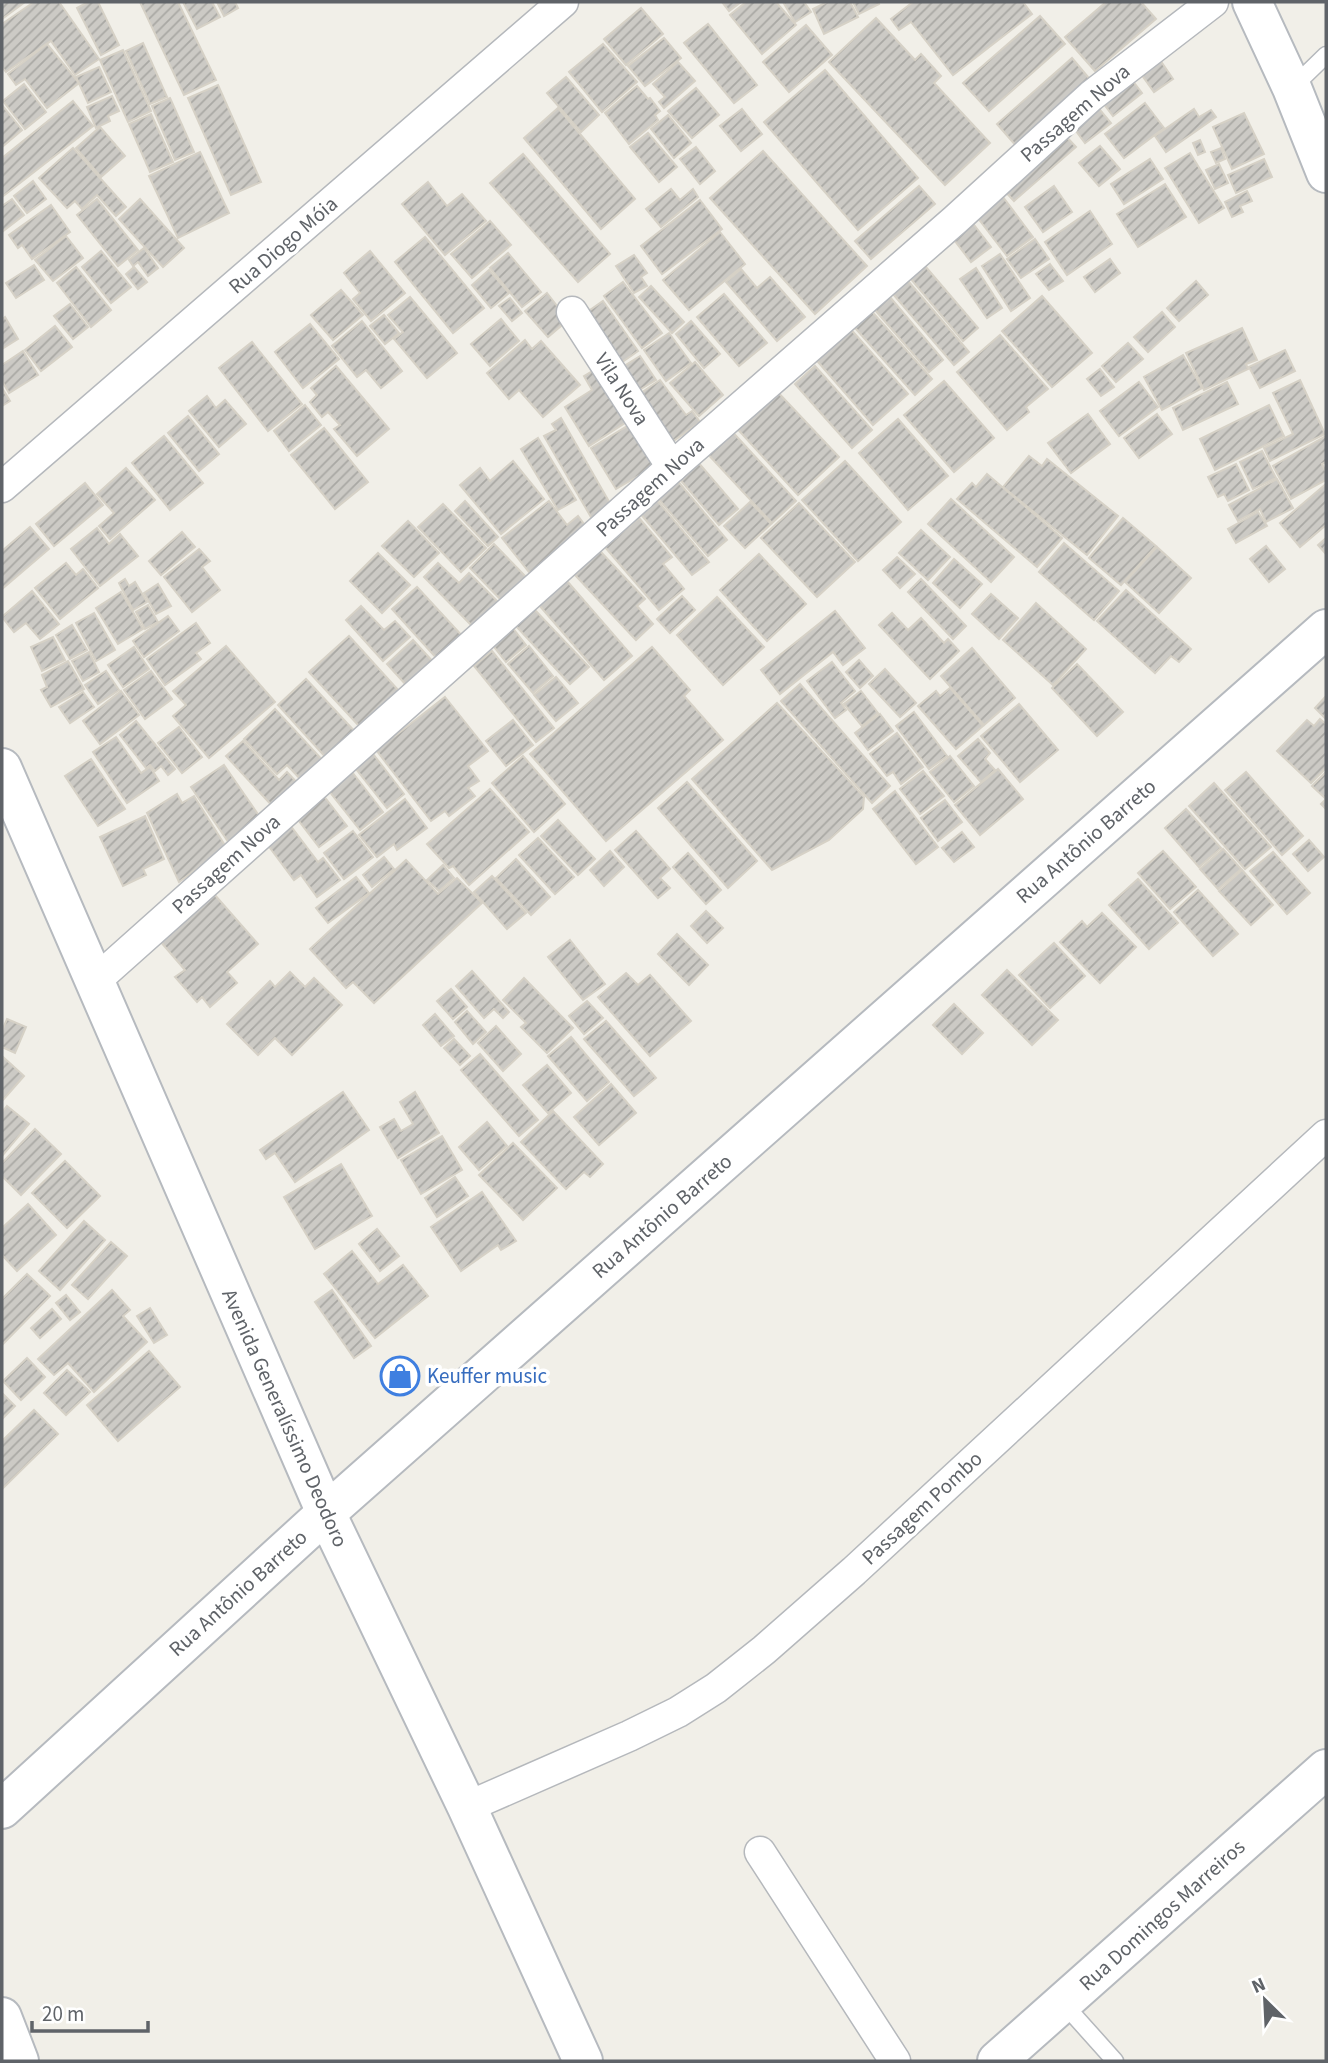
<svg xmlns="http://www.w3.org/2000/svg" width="1328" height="2063" font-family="'Source Sans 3',sans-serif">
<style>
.building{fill:url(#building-hatch);stroke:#d6d1c6;stroke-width:2}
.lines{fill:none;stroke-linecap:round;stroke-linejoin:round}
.lane-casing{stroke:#b5b8bc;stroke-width:19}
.street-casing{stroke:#b5b8bc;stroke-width:33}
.secondary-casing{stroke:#b6babf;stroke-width:42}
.lane{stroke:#fff;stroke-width:16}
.street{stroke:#fff;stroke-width:30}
.secondary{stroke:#fff;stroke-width:38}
.labels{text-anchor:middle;stroke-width:7;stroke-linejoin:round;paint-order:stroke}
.street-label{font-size:21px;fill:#5f6368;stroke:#fff}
.shop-label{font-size:21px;fill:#366cbe;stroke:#fff;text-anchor:start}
</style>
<defs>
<pattern id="building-hatch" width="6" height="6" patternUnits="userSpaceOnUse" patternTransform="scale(1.75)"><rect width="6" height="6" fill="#cccac5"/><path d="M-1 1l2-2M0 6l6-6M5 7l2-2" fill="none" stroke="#a9a8a4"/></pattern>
</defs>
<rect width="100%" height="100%" fill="#f1efe8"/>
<g class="building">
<polygon points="2,2 25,2 2,19"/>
<polygon points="34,2 59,2 99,59 75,75 51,41 6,72 2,67 2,24"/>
<polygon points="88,2 98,2 119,45 101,55 77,8"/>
<polygon points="140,2 178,2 216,80 184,95"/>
<polygon points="183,2 212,2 220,17 197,29"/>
<polygon points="217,2 235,2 238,8 224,16"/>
<polygon points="722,2 741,2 729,11"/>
<polygon points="746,2 776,2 796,25 762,54 730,15"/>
<polygon points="783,2 804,2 811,12 795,22"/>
<polygon points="827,2 850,2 858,17 824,34 813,9"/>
<polygon points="853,2 878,2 879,4 859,14"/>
<polygon points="913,2 1023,2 1032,14 953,75 911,22 899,30 891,19"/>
<polygon points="1106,2 1141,2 1156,19 1095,71 1065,37"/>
<polygon points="641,8 663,34 626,65 604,39"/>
<polygon points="1040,16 1065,44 989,111 963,83"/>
<polygon points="876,18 915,60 921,54 941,76 934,83 990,143 945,185 829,62"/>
<polygon points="708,24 757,85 734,103 684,43"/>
<polygon points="806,25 832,55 789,92 763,62"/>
<polygon points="664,38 681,58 645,86 628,66"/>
<polygon points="143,43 167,97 150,104 126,51"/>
<polygon points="47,44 79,83 47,108 25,79 16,85 8,74"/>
<polygon points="603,44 637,82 602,112 569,72"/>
<polygon points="123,50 151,111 128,122 100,60"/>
<polygon points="1156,54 1173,79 1154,92 1136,67"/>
<polygon points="1072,58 1093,83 1018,148 997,124"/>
<polygon points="678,62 695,81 664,108 659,102 665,97 653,84"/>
<polygon points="99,67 111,92 88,103 76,77"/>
<polygon points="825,70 918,178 858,230 764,122"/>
<polygon points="1129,76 1142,93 1113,116 1100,99"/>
<polygon points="566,77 599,115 581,132 547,93"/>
<polygon points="24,84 46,112 25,129 3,101"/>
<polygon points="218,85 261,182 231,195 188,98"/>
<polygon points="637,86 648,99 650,98 660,111 655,115 658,120 629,144 605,113"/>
<polygon points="696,88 719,115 692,138 668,111"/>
<polygon points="112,96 119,111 108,116 110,121 96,128 87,107"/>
<polygon points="170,98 194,152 175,160 152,106"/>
<polygon points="73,101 93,126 2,197 2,158"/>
<polygon points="1145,103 1164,128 1124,158 1105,134"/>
<polygon points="1095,104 1111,123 1085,143 1070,123"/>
<polygon points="2,105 22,130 2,147"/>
<polygon points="558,108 635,199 601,229 524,138"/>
<polygon points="742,109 762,134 741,151 720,126"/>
<polygon points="1194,109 1199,117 1211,110 1216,117 1166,152 1155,136"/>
<polygon points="1244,113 1264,154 1232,169 1213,127"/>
<polygon points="151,114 173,162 150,172 129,124"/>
<polygon points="668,115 691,143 674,158 651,129"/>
<polygon points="100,127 125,156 101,177 76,148"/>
<polygon points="1062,132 1076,147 1014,201 1000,186"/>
<polygon points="648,133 677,167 659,182 630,147"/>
<polygon points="1200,140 1205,152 1198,155 1193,143"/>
<polygon points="1100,146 1120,169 1099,186 1079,163"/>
<polygon points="696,147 715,171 700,184 680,159"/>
<polygon points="73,148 126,207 116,216 97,195 82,209 75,201 67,208 39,178"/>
<polygon points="1221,148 1225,159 1216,163 1211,152"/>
<polygon points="763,151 867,266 815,314 710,198"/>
<polygon points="200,152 229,213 178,238 149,176"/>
<polygon points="1190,153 1224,208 1199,223 1165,168"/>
<polygon points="523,154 610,254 578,282 490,183"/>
<polygon points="1150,159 1163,179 1124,204 1111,184"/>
<polygon points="1264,159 1272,177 1236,193 1228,175"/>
<polygon points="1219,164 1228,183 1215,189 1206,170"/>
<polygon points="33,181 46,199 27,213 14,196"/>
<polygon points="428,182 447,206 462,194 486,221 445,255 402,204"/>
<polygon points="1165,184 1186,217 1138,247 1117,214"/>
<polygon points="919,186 935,204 871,259 855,241"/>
<polygon points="1054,186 1072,212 1043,232 1025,207"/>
<polygon points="671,189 680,200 693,189 698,197 661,227 646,209"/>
<polygon points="1247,191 1252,201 1240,206 1243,212 1232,217 1225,202"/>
<polygon points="1000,193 1033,237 1007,256 974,213"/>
<polygon points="12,199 24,215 2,232 2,206"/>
<polygon points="97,199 138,250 118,266 77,215"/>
<polygon points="140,199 184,248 163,267 119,219"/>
<polygon points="700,200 722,229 662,274 641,246"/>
<polygon points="51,205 70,232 32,259 22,245 18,248 9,235"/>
<polygon points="1090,211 1112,244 1067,275 1045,242"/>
<polygon points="968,217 991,247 971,262 948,232"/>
<polygon points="490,221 511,245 472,278 451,254"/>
<polygon points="720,232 745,264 689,310 663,280"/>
<polygon points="66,236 83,258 53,281 35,260"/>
<polygon points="425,237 484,308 453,333 395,262"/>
<polygon points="1035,239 1049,259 1021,278 1007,259"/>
<polygon points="144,248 158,268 148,276 138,262 133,266 129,260"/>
<polygon points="101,251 131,287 111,303 82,267"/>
<polygon points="370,251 405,293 371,321 353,299 360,293 344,273"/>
<polygon points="508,253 541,292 522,307 490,268"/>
<polygon points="1000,254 1030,298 1011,311 982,266"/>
<polygon points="634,255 647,273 641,277 647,286 634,293 616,266"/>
<polygon points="1110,259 1120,273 1095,292 1084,277"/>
<polygon points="1050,264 1063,281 1049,290 1036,274"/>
<polygon points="34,265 44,280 16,298 6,283"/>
<polygon points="925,266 978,328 963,341 910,278"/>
<polygon points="76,267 111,310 91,327 57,283"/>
<polygon points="134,267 147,282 138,289 126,274"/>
<polygon points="976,268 1002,308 987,318 960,279"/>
<polygon points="741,269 757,288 770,277 805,317 777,341 726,282"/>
<polygon points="489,270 509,293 491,308 472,285"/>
<polygon points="902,274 969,352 954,365 887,287"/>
<polygon points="1196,281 1208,295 1179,321 1167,308"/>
<polygon points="623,282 662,333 642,348 604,296"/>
<polygon points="651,286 684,322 672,333 639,297"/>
<polygon points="341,290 363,315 333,340 311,315"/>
<polygon points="884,290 943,360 929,372 869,303"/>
<polygon points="547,293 568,320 548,337 525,311"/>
<polygon points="724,294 767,343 739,366 697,317"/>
<polygon points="1042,296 1092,353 1052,387 1002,331"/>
<polygon points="410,297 457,353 427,378 394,339 403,332 388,315"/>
<polygon points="510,298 522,313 512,321 499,306"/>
<polygon points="603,301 638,351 615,367 580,317"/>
<polygon points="70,304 88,327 73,339 54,316"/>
<polygon points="866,305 932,379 915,395 848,320"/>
<polygon points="1162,312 1175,327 1148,352 1134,337"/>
<polygon points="384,315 399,333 385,344 370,326"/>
<polygon points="5,317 18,339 2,349 2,320"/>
<polygon points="501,319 519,341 490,366 471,344"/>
<polygon points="362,321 402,371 381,388 366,370 357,377 332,346"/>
<polygon points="691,321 720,354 704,368 676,334"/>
<polygon points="310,324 339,359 303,388 275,352"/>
<polygon points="847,325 908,394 873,425 812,355"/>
<polygon points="55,326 72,347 41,371 25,350"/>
<polygon points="1242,328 1257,360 1246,364 1248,369 1204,390 1186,353"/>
<polygon points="669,333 691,363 666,381 644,350"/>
<polygon points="1000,335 1048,389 1026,407 1029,412 1007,430 957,372"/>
<polygon points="525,340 532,349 541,341 580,385 543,417 519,390 509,399 487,373"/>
<polygon points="252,342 302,404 268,431 219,368"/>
<polygon points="1128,343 1143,359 1116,382 1102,366"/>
<polygon points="1285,350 1295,371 1260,388 1249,367"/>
<polygon points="23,351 38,375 9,393 2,381 2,365"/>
<polygon points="1183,355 1202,388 1162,410 1144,377"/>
<polygon points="640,356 656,380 631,395 616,371"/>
<polygon points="695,362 723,395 699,416 670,383"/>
<polygon points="604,364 636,416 589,446 565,407 592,390 584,376"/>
<polygon points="336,366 389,429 357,456 334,429 340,425 328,412 322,417 310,402 317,395 311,388"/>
<polygon points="815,366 872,430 852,448 795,384"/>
<polygon points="1100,369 1114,387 1101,396 1087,379"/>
<polygon points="660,380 686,415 692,411 700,422 665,447 632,399"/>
<polygon points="1300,380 1325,434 1270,461 1264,448 1293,434 1273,393"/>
<polygon points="944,381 994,438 954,472 904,415"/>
<polygon points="1139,382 1158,407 1119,436 1100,411"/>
<polygon points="1227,382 1238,404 1183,430 1173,408"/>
<polygon points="772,386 839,457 798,495 732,423"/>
<polygon points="2,388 10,401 2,406"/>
<polygon points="207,396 216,408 225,400 246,424 219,447 189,411"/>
<polygon points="305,405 321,425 289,451 274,431"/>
<polygon points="1269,405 1284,436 1215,470 1200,439"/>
<polygon points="1088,414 1110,444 1071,473 1048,443"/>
<polygon points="1157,414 1172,434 1139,458 1124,438"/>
<polygon points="188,416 219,454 199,471 168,433"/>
<polygon points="561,418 615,512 595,524 544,436 556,430 552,424"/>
<polygon points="639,419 664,461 616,489 591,448"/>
<polygon points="898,419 948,476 908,510 859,453"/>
<polygon points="727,426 796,501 772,523 703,449"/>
<polygon points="324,428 368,482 335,509 291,455"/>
<polygon points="164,436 203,483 170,510 132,463"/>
<polygon points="1326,436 1326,462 1322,464 1326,472 1326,480 1291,499 1273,466"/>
<polygon points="538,438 576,500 558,510 521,449"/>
<polygon points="1262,451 1276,478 1253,489 1240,462"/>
<polygon points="1029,456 1042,466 1047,459 1118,516 1087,555 1003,487"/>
<polygon points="513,461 544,499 501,534 460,485 480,468 490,481"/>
<polygon points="697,461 738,509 719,525 678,477"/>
<polygon points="845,461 901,522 858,561 802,500"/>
<polygon points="1236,464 1249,490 1228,501 1224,494 1218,497 1208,477"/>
<polygon points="126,468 155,500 110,539 99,526 114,513 97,494"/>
<polygon points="987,474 1062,538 1037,567 957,499 972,483 976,487"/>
<polygon points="676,479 727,540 708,556 656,496"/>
<polygon points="1277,479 1293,508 1266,522 1260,509 1238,521 1229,505"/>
<polygon points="85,483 103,505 54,546 36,524"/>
<polygon points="1326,484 1326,525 1300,547 1280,523"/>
<polygon points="655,498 709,562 692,575 639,512"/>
<polygon points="951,499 1014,557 991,582 928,524"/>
<polygon points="465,501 498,537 488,546 455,511"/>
<polygon points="549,501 567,525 578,516 590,532 533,577 502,538"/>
<polygon points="750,502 771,524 745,548 724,526"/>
<polygon points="799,503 855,562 817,597 761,538"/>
<polygon points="443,504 486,548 461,572 418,527"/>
<polygon points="1258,512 1267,526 1236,543 1228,529"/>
<polygon points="639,518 672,557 663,564 684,589 659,610 605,547"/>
<polygon points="1123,518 1156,546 1121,585 1089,558"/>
<polygon points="408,521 439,553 414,577 382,546"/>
<polygon points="30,527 49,549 2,589 2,551"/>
<polygon points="97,528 109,544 120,534 138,556 100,586 71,549"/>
<polygon points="921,530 950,557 928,580 899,553"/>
<polygon points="182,532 195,547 161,575 149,561"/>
<polygon points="1326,538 1326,554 1318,545"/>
<polygon points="1064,543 1119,591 1094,620 1039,572"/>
<polygon points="494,544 528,579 504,603 470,568"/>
<polygon points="1266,546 1285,569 1269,582 1250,559"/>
<polygon points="1157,547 1191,578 1159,613 1125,582"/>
<polygon points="199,549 210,561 202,567 220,590 192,612 164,577"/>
<polygon points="600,551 645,599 637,606 653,624 636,640 575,575"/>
<polygon points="378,553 410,585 382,613 350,581"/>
<polygon points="759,554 806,604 767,641 720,590"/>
<polygon points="897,557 915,574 900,588 883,570"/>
<polygon points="954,559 982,584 960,608 933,583"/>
<polygon points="66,563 76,575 83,569 98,588 60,619 35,588"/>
<polygon points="438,563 459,583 469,573 501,605 476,630 424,577"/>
<polygon points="125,579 129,586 135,582 147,602 133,610 119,583"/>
<polygon points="921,579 966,626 953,639 908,592"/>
<polygon points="567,581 632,656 604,680 539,605"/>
<polygon points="158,584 171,606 156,614 144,593"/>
<polygon points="417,587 465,639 440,662 392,609"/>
<polygon points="1126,590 1191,649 1179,662 1171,656 1155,673 1097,621"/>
<polygon points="32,591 59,624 40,639 26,623 14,632 2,617"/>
<polygon points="121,592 143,629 118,644 96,608"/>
<polygon points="991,594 1018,618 999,639 972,614"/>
<polygon points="682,596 695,610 670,633 657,619"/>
<polygon points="717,597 764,647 723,685 677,635"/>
<polygon points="1036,603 1086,649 1053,685 1003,640"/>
<polygon points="148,605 158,622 145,629 136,612"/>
<polygon points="361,606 384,630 395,621 410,637 383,661 346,620"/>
<polygon points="533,608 589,667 570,684 515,625"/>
<polygon points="835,611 865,648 843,665 833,652 780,694 761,670"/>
<polygon points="94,613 115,650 96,661 76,623"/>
<polygon points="892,613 908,630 921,618 944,643 948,639 959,651 930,679 879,625"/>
<polygon points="168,616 179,631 144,657 133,641"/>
<polygon points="196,623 210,643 196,653 201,659 165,685 147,659"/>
<polygon points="72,625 87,650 70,659 56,635"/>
<polygon points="512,627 526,645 506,662 491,643"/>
<polygon points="349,636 399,691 360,727 309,672"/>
<polygon points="53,637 65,660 42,671 31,647"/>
<polygon points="413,640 435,664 408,687 387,664"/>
<polygon points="226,646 275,702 209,758 173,716 186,705 173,691"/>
<polygon points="529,646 553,676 533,693 508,664"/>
<polygon points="134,647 149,669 123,687 108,665"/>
<polygon points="652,647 690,690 684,696 723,740 606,841 530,754"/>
<polygon points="972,648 1015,698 984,725 941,676"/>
<polygon points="492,651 554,728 536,742 474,666"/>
<polygon points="89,652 99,672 83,681 72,661"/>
<polygon points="859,660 873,676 860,688 846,672"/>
<polygon points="68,661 84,689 51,707 41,690 47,687 42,675"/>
<polygon points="832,662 855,691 841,703 846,710 835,718 807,681"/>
<polygon points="1077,664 1123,712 1097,736 1052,688"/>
<polygon points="885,669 916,703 900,717 869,684"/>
<polygon points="106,671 119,690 98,704 85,685"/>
<polygon points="151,671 172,699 145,719 124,690"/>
<polygon points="556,677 578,703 556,721 534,695"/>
<polygon points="306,679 359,736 330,762 278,705"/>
<polygon points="800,684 890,786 872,803 781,701"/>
<polygon points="950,688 983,726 956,749 918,706 936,691 940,696"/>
<polygon points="121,691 139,715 100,744 83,721"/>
<polygon points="861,691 878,713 862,726 844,704"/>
<polygon points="83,692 94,707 70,723 59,707"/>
<polygon points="1326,696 1326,719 1315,708"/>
<polygon points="445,697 488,751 468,766 479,781 468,788 475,796 449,816 445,811 431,821 373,746 392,731 395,736"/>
<polygon points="777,703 864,797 863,809 829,840 772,870 692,779"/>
<polygon points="1019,704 1058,750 1020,782 981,736"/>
<polygon points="275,709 327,765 305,784 287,765 277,774 244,739"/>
<polygon points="914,712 947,756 929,769 896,726"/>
<polygon points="880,714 893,731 868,750 855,733"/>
<polygon points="1320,719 1326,724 1326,768 1311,783 1277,751 1307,720 1314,726"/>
<polygon points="513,720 533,745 506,766 486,741"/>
<polygon points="136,721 175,769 168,775 161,766 155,771 150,765 146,768 120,735"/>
<polygon points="179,727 202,757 182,773 158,743"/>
<polygon points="897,733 923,767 901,784 893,772 887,776 870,754"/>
<polygon points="116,737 141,773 150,767 159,781 127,803 93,752"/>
<polygon points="978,739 990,753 985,759 995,770 981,782 958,756"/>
<polygon points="243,741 279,780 287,772 302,788 277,811 226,756"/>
<polygon points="370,750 404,794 387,808 352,764"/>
<polygon points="523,756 565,804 534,832 492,783"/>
<polygon points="950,756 974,786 954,802 930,772"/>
<polygon points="91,759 125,809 98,826 65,776"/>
<polygon points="224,765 262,820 229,843 191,787"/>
<polygon points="349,768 383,812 360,830 325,786"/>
<polygon points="998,769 1023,799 980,835 955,805"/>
<polygon points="923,771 944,796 920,814 900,789"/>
<polygon points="1246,772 1303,836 1282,855 1225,790"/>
<polygon points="1326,772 1326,809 1321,804 1326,799 1312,786"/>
<polygon points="687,782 757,861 728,888 658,808"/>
<polygon points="1214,783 1271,847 1245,869 1189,806"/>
<polygon points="490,789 529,832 469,885 453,866 449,868 427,844"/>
<polygon points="320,791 347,826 319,847 292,812"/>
<polygon points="895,791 938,847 916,864 873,809"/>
<polygon points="177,794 182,803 194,796 226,847 179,882 147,813"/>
<polygon points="405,799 427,828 397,850 394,844 377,857 359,835"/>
<polygon points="945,800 962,822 938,841 921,818"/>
<polygon points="1186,809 1221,848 1199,867 1165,828"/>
<polygon points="145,816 164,859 143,869 146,875 123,886 100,837"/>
<polygon points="558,820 595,859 578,875 541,836"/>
<polygon points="290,825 318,862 323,858 340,880 317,897 301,875 294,880 267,844"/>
<polygon points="353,831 373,857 344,879 324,853"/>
<polygon points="636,831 670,869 660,878 670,888 658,898 615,850"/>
<polygon points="962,832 974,847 954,862 942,848"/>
<polygon points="538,838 574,877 555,894 519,855"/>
<polygon points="1309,840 1324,857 1308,871 1293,854"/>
<polygon points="1223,849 1241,869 1218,889 1200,869"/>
<polygon points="610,851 624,867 604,886 590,870"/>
<polygon points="1163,851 1196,887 1170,909 1138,873"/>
<polygon points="1273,852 1310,893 1287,914 1250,871"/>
<polygon points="688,853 721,890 706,904 673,867"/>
<polygon points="384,857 394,869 372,887 363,875"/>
<polygon points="516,859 550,897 531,915 496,878"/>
<polygon points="406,860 438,894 457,878 482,903 374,1003 353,982 346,988 310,949"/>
<polygon points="443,865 454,878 439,891 427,880"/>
<polygon points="1242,870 1273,905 1251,925 1219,891"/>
<polygon points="492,876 526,913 507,929 474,892"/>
<polygon points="356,877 369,893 328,923 316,908"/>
<polygon points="1138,879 1178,923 1149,949 1109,905"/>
<polygon points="1198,890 1238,934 1213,956 1174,912"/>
<polygon points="214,894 258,944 227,972 237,983 210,1007 202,997 197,1002 175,977 185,970 160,941"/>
<polygon points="706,911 723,928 707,943 691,926"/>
<polygon points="1102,913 1136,947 1100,983 1060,942 1082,921 1087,927"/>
<polygon points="677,934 708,965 689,985 658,954"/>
<polygon points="570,940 605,984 583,1000 548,957"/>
<polygon points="1054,943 1085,976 1050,1008 1019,975"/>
<polygon points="1007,970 1058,1020 1032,1045 982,995"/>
<polygon points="472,971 509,1012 503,1018 494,1009 484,1018 456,986"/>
<polygon points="290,972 305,987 314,978 342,1005 292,1055 275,1038 258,1055 227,1024 270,981 275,987"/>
<polygon points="626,973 638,985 650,975 691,1021 650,1056 598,997"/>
<polygon points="524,978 573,1028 547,1053 521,1027 526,1023 503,1000"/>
<polygon points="451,989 467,1007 453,1019 437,1001"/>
<polygon points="587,1001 603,1018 584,1034 569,1016"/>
<polygon points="954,1004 983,1033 962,1054 933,1025"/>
<polygon points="467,1011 486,1032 473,1044 455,1022"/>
<polygon points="435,1014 454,1036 441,1046 423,1025"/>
<polygon points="7,1019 26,1027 15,1053 2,1047 2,1031"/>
<polygon points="606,1021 656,1078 634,1096 584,1039"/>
<polygon points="496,1026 521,1054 503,1071 478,1043"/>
<polygon points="571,1037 609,1082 587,1101 548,1056"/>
<polygon points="454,1039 470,1056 460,1065 444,1048"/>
<polygon points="480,1054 538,1120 519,1136 461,1070"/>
<polygon points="2,1056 24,1076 2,1101"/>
<polygon points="547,1065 571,1093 548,1113 523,1085"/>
<polygon points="611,1084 636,1113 599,1145 574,1117"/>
<polygon points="343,1092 369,1130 295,1182 275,1153 266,1159 260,1150"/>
<polygon points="415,1092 439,1133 398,1158 380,1127 394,1119 401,1131 413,1124 400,1102"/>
<polygon points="7,1106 29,1124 2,1156 2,1112"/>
<polygon points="553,1111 603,1164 590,1177 584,1172 566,1189 521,1142"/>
<polygon points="487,1122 507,1146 479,1170 459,1147"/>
<polygon points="35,1129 61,1154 21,1195 2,1176 2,1163"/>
<polygon points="442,1136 462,1170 421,1194 401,1160"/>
<polygon points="513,1143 557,1188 523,1220 479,1175"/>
<polygon points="65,1161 100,1196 67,1228 32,1193"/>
<polygon points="341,1164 372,1216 315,1249 284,1197"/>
<polygon points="455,1177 468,1196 437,1217 425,1198"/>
<polygon points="482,1192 516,1241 501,1250 498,1245 461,1271 431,1227"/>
<polygon points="28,1204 56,1235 17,1271 2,1255 2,1228"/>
<polygon points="84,1221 105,1240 60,1290 39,1271"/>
<polygon points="377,1229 399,1256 380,1271 359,1244"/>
<polygon points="111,1242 127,1256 88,1299 72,1285"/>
<polygon points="352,1251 378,1284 403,1265 428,1296 375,1338 324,1274"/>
<polygon points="27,1274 50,1296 2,1345 2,1299"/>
<polygon points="112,1290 130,1310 123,1316 147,1342 94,1392 68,1363 54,1375 38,1359"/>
<polygon points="332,1290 371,1346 354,1358 315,1302"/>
<polygon points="66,1295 80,1312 70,1320 56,1303"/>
<polygon points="150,1308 167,1335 154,1343 137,1316"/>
<polygon points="52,1309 61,1319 40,1338 31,1328"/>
<polygon points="149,1351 180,1387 118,1441 87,1405"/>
<polygon points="27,1358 45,1377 21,1400 3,1381"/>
<polygon points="67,1370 90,1392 66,1415 44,1393"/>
<polygon points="2,1393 15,1406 2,1419"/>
<polygon points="34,1410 58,1434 2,1489 2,1441"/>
</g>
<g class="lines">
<defs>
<g id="lane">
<polyline points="1292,88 1326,55"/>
<polyline points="1063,2003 1115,2061"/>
</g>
<g id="street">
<polyline points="572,312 672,467"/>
<polyline points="2,487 563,2"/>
<polyline points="94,982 672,467 955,220 1091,96 1213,2"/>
<polyline points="467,1807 629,1736 678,1712 716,1688 764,1650 854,1571 1326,1135"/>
<polyline points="760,1852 895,2061"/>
</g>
<g id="secondary">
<polyline points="1252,2 1292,88 1326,173"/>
<polyline points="2,768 326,1513 467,1807 583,2061"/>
<polyline points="2,1809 326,1513 1326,629"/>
<polyline points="2,2017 19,2061"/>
<polyline points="997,2061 1326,1769"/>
</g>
</defs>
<use href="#lane" class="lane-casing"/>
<use href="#street" class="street-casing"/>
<use href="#secondary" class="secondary-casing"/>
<use href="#lane" class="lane"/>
<use href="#street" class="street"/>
<use href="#secondary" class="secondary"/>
</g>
<defs>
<symbol id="shop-ring" viewBox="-11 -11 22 22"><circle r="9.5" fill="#fff" stroke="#3f7fe0" stroke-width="1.5"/><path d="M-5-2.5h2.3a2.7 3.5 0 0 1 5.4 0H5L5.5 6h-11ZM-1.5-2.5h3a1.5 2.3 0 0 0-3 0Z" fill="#3f7fe0"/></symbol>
</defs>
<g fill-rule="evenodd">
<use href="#shop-ring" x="378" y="1354" width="44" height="44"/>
</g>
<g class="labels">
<g class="street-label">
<text transform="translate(1075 113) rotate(-41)" y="7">Passagem Nova</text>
<text transform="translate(283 245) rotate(-41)" y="7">Rua Diogo Móia</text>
<text transform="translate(622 389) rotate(57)" y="7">Vila Nova</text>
<text transform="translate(650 487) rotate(-42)" y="7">Passagem Nova</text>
<text transform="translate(1086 841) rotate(-41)" y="7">Rua Antônio Barreto</text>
<text transform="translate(226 864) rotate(-42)" y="7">Passagem Nova</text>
<text transform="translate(662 1216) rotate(-41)" y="7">Rua Antônio Barreto</text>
<text transform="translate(285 1418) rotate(66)" y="7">Avenida Generalíssimo Deodoro</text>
<text transform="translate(922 1508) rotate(-43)" y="7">Passagem Pombo</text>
<text transform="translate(238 1593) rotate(-42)" y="7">Rua Antônio Barreto</text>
<text transform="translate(1162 1915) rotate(-42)" y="7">Rua Domingos Marreiros</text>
</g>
<g class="shop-label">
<text x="427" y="1383">Keuffer music</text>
</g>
</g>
<rect width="1328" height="2063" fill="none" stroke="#5f6368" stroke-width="7"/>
<g transform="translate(1265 2000) rotate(336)" stroke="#ffffff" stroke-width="5" paint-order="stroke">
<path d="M0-5L12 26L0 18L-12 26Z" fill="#5f6368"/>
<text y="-10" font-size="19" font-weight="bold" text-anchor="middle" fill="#5f6368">N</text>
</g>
<path d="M32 2021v10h116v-10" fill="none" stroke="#5f6368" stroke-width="3.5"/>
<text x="42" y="2021" font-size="21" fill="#5f6368" stroke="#ffffff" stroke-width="5" paint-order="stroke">20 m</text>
</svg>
